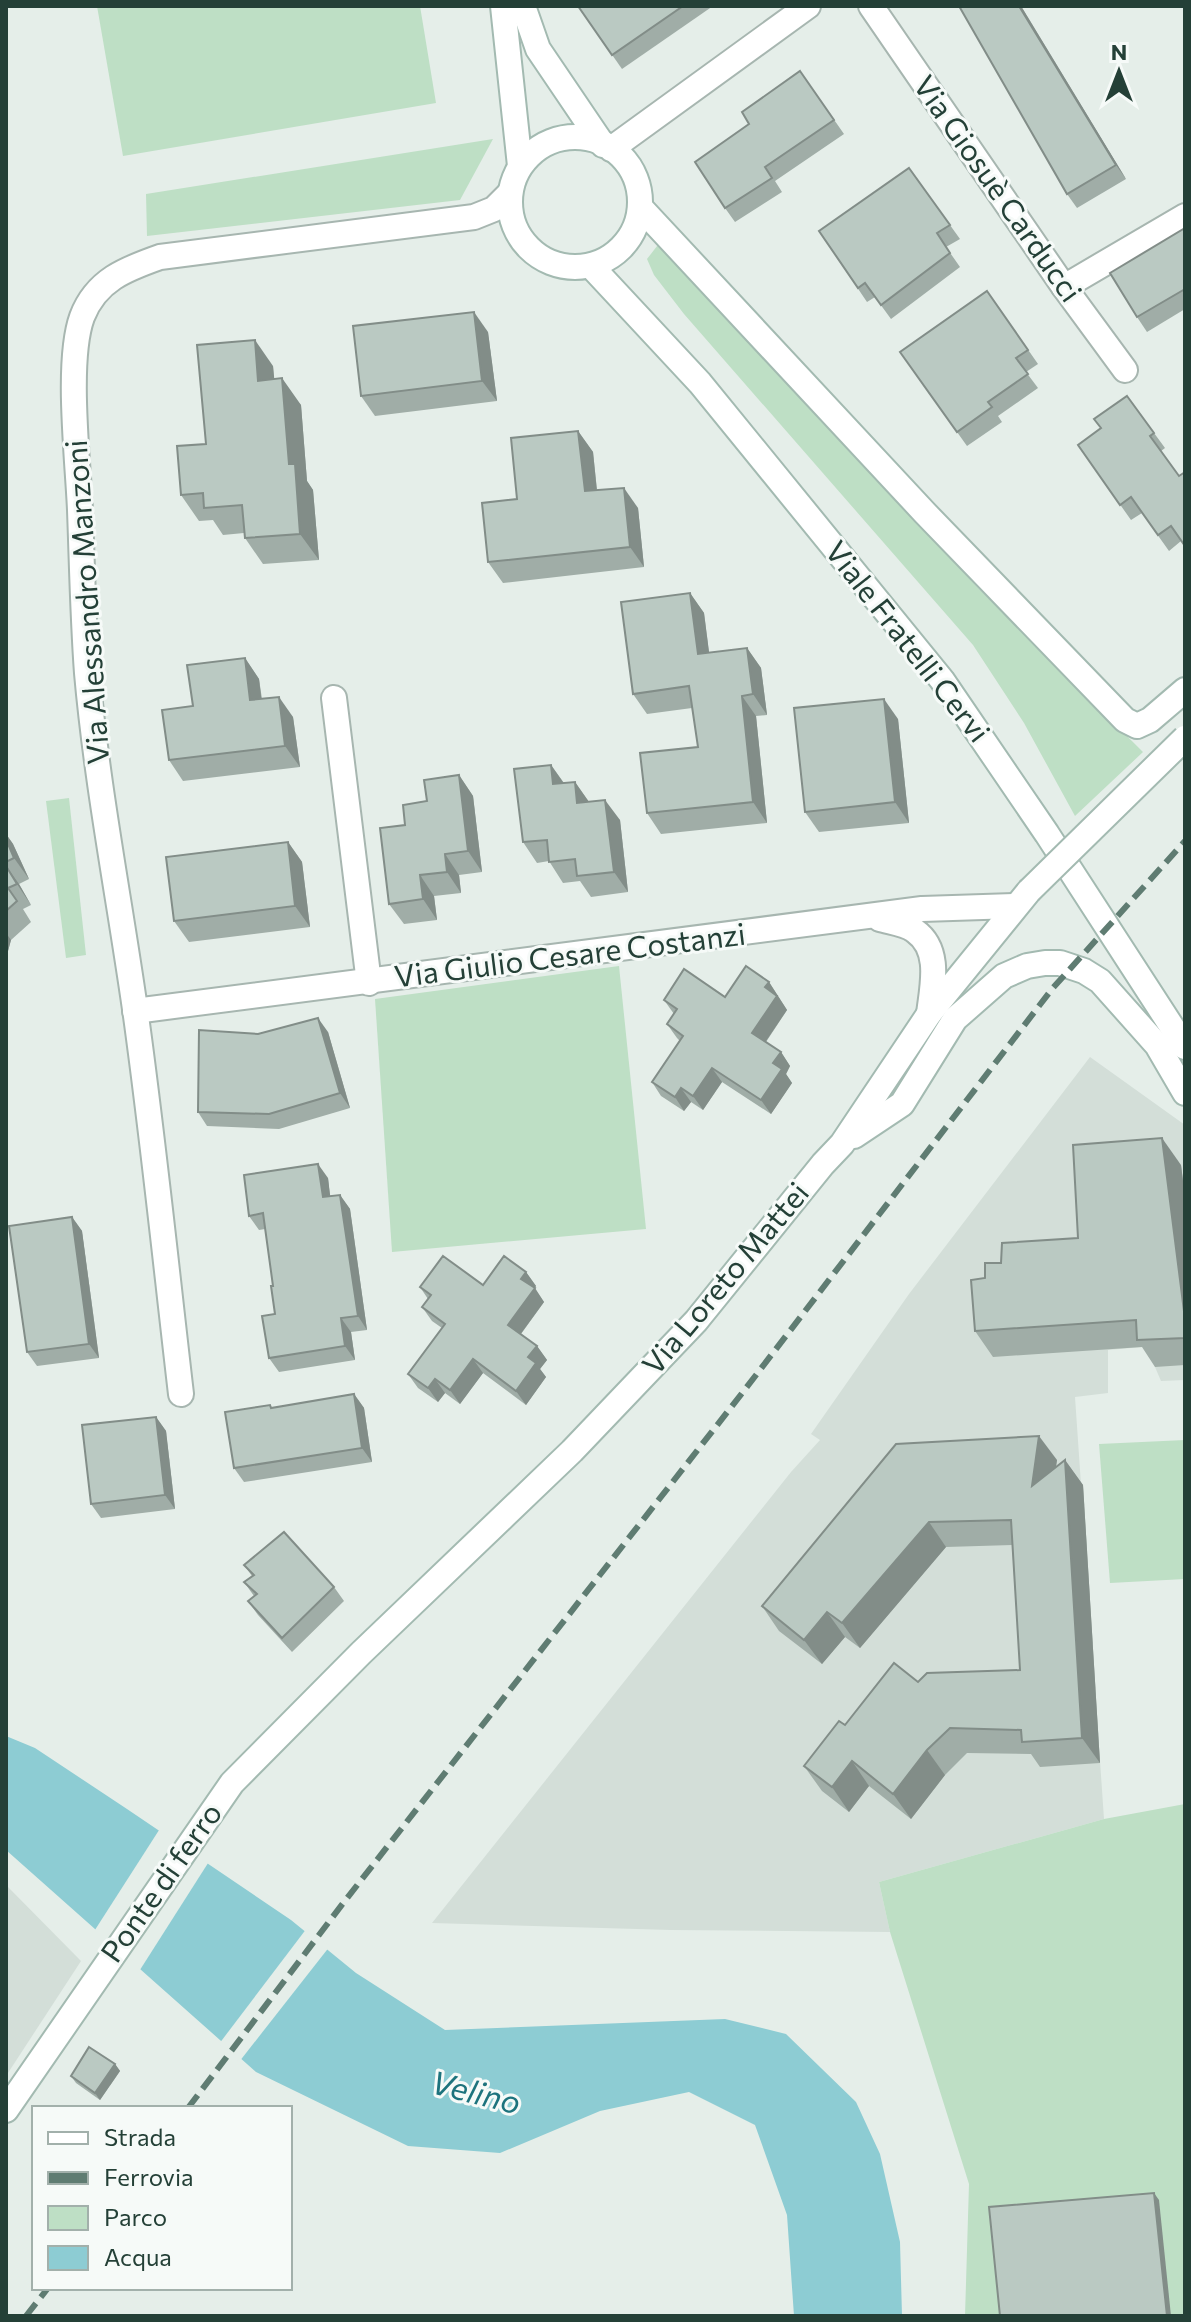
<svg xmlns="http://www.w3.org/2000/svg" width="1191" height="2322" font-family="Commissioner,sans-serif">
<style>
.built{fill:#d3ded8}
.green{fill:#bedfc5}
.water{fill:#8dccd3}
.pier{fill:#e5eee9}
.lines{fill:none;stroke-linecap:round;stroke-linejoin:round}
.street-casing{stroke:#a7b6b0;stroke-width:28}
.secondary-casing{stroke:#a3bab1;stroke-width:28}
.street{stroke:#fff;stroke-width:24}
.secondary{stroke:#fff;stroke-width:24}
.rail{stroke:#5f7c72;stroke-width:6;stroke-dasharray:16 8;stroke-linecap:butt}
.secondary-bridge-casing{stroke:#a3bab1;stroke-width:28;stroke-linecap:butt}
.secondary-bridge{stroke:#fff;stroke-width:24}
.wall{fill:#a0ada7}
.shaded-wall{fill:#828d88}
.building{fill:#bac9c2;stroke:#828d88;stroke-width:2}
.labels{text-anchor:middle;stroke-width:6;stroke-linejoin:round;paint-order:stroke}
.street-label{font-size:30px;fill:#244037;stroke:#f6faf8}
.water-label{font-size:32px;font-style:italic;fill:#1d737d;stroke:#f6faf8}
</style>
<rect width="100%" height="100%" fill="#e5eee9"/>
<g class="built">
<polygon points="1090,1057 1185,1125 1185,1380 1161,1381 1155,1367 1154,1346 1108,1350 1108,1393 1075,1397 1104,1819 879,1882 890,1932 671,1930 432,1923 791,1472 820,1440 811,1434 909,1294"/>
<polygon points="6,1885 81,1961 6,2076"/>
</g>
<g class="green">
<polygon points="97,6 420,6 436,103 123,156"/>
<polygon points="493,139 460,200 147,236 146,194"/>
<polygon points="661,241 979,589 1143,752 1075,816 1024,723 973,645 684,314 654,275 647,259"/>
<polygon points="69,798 86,955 66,958 46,801"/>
<polygon points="619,966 646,1229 392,1252 375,999"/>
<polygon points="1185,1440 1185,1579 1110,1583 1099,1444"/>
<polygon points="1185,1804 1185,2316 965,2316 969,2184 890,1932 879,1882 1104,1819"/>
</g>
<polygon class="water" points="6,1736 35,1748 127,1809 291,1920 356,1973 445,2030 725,2019 786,2034 856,2102 880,2154 900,2242 902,2316 794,2316 787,2215 755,2125 689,2092 600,2111 500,2153 408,2146 256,2072 6,1850"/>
<g class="pier">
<polygon points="161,1827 210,1860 138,1973 93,1933"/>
<polygon points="307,1928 330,1946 239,2062 219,2044"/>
</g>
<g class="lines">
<defs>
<g id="street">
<polyline points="871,6 1064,287 1125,370"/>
<polyline points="611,149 808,6"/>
<polyline points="1064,287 1185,216"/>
<polyline points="334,698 369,983"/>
<path d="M880 919C890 922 907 924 915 931 942 950 932 987 929 1014"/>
<polyline points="135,1011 922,909 1014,906"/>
<path d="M181 1394C166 1266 153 1137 135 1009 119 897 97 786 87 673 83 619 82 564 80 510 78 461 66 361 82 317 96 280 126 269 160 257L474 217 494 209 510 193"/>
</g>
<g id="secondary">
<polyline points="503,6 520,166"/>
<polyline points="523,6 538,49 603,145"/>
<circle cx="575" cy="202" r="65"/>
<polyline points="640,207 925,513 1125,720 1137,726 1150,720 1185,690"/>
<polyline points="591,266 700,383 942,680 1047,834 1185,1047"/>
<polyline points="854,1136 902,1104 955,1019 1004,976 1027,966 1045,963 1060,963 1084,971 1100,981 1157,1045 1185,1093"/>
<polyline points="6,2110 232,1783 361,1653 572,1451 696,1321 823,1164 842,1144 929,1014 1029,891"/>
</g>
</defs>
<use href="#street" class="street-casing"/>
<use href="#secondary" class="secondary-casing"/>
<use href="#street" class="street"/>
<use href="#secondary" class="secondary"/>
<g class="rail">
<polyline points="188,2108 344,1902 743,1392 1052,989 1185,841"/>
<polyline points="26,2316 48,2288"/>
</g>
<defs>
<polyline id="secondary-bridge" points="1029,891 1185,738"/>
</defs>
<use href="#secondary-bridge" class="secondary-bridge-casing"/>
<use href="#secondary-bridge" class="secondary-bridge"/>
</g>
<g class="wall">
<polygon points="578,6 713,6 622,69"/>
<polygon points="1021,6 1126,179 1077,208 1067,194"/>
<polygon points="800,71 844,134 775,181 782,192 735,222 725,208 749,124"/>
<polygon points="909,168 960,239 946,247 960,267 891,319 875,297 867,302 819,231"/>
<polygon points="1185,228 1185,309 1147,332 1137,317"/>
<polygon points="987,291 1038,364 1026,372 1038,388 998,416 1002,422 967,446 900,352"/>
<polygon points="488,332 497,401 375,416 361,396"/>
<polygon points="273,366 274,379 301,405 307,481 313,490 319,560 263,564 245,538 244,533 223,535 213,520 199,521 181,495 206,444"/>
<polygon points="1127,396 1165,448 1161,451 1181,541 1169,551 1142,513 1131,520 1078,445 1101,429"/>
<polygon points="578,431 593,452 597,490 638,508 644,567 503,583 488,562 517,499"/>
<polygon points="690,593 704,613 709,653 747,648 761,668 767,715 756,716 767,823 661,834 647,813 698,747 692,708 647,714 633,694"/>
<polygon points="245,658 259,679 262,699 293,717 300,767 183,781 169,760 193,706"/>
<polygon points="898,719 909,823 819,832 805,812"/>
<polygon points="551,765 564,783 575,782 589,802 620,820 628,892 591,897 580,881 563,883 549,861 537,863 523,842"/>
<polygon points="459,775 473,796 482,872 459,875 461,893 434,896 437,920 404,924 389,904 405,825 427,801"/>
<polygon points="6,834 13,844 29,879 19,884 31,905 23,909 31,922 11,940 8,951 6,952"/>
<polygon points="288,842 302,862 310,927 189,942 174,921"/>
<polygon points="769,982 787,1010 766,1042 781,1052 790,1066 786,1074 792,1083 771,1114 722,1082 703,1110 691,1102 684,1111 661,1096 652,1082 680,1041 677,1038 667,1024 674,1014 664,1000 725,997"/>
<polygon points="328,1032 350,1108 279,1129 207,1126 198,1112 258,1034"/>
<polygon points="1181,1165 1185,1197 1185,1365 1155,1367 1142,1347 993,1357 975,1331 985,1278 1001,1263 1078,1238"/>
<polygon points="328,1178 330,1196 340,1195 350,1209 367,1330 351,1332 355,1360 279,1372 269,1358 275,1314 273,1286 265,1229 259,1230 249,1216"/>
<polygon points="72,1217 82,1231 99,1358 37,1366 27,1352"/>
<polygon points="526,1272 536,1286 534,1288 544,1302 521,1334 537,1346 547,1360 540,1369 546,1377 526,1405 483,1373 460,1404 445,1393 438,1402 418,1388 408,1374 442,1328 432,1321 422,1307 428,1299 420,1287 483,1285"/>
<polygon points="354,1394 364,1408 372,1462 244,1482 234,1468 272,1408"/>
<polygon points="156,1417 166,1431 175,1509 101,1518 91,1504"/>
<polygon points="896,1444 1057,1460 1056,1467 1065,1460 1083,1485 1100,1763 1040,1767 1031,1754 967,1753 945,1775 911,1819 869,1786 849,1812 822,1791 804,1766 845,1725 1020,1670 1012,1545 946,1547 860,1648 845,1637 822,1664 779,1631 762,1606"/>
<polygon points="244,1565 334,1587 344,1601 292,1652 258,1615 248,1601 254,1596 244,1582 252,1576"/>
<polygon points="115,2064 120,2071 100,2100 76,2083 71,2076"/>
</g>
<g class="shaded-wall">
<polygon points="1019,6 1021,6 1126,179 1116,165"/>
<polygon points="474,312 488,332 497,401 482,381"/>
<polygon points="255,340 273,366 277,407 258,381"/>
<polygon points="282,378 301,405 307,481 313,490 319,560 300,534 289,464"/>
<polygon points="578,431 593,452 599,512 585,491"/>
<polygon points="624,488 638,508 644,567 630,547"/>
<polygon points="690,593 704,613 712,675 698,654"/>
<polygon points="747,648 761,668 767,715 753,694"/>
<polygon points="245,658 259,679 264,721 250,700"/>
<polygon points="742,696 756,716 767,823 753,802"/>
<polygon points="279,697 293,717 300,767 285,746"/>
<polygon points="884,699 898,719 909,823 895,802"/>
<polygon points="551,765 565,785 553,784"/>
<polygon points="459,775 473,796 482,872 468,851"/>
<polygon points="575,782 589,802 577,803"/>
<polygon points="605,800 620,820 628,892 614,872"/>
<polygon points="6,834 13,844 29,879 14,858 6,839"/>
<polygon points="288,842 302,862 310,927 295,906"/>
<polygon points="445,854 459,875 461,893 447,872"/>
<polygon points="6,866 19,884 31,905 17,884"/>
<polygon points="420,875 434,896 437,920 423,899"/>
<polygon points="6,933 11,940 8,951 6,947"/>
<polygon points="769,982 787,1010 762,1047 752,1033 765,987"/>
<polygon points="318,1018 328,1032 350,1108 340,1093"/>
<polygon points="781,1052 790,1066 786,1074 792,1083 771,1114 761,1100 773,1063"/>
<polygon points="712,1068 722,1082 703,1110 693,1096"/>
<polygon points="681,1088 691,1102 684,1111 675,1097"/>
<polygon points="1162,1138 1181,1165 1185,1197 1185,1319"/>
<polygon points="318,1164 328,1178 332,1211 323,1197"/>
<polygon points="340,1195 350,1209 367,1330 358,1316"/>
<polygon points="72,1217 82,1231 99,1358 89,1344"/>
<polygon points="526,1272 536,1286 531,1293 521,1279"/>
<polygon points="535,1288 544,1302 517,1339 508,1325"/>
<polygon points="341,1318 351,1332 355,1360 345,1346"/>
<polygon points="537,1346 547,1360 540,1369 546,1377 526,1405 516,1391 528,1357"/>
<polygon points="473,1359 483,1373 460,1404 450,1390"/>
<polygon points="435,1379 445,1393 438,1402 428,1388"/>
<polygon points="354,1394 364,1408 372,1462 362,1448"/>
<polygon points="156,1417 166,1431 175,1509 165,1495"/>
<polygon points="1039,1436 1057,1460 1049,1511 1032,1486"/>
<polygon points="1065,1460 1083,1485 1100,1763 1082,1738"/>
<polygon points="929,1522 946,1547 860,1648 842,1623"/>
<polygon points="827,1612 845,1637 822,1664 804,1640"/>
<polygon points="927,1750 945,1775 911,1819 893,1794"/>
<polygon points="852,1761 869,1786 849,1812 832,1787"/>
<polygon points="115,2064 120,2071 100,2100 95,2093"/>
<polygon points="1154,2193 1159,2200 1171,2316 1167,2316"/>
</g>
<g class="building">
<polygon points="578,6 683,6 612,55"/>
<polygon points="959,6 1019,6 1116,165 1067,194"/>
<polygon points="800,71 834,120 765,167 772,178 725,208 695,162 749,124 742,112"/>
<polygon points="909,168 950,225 937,233 950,253 881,305 865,283 858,288 819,231"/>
<polygon points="1185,228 1185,289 1137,317 1110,273"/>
<polygon points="987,291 1028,350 1016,358 1028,374 988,402 992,407 957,432 900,352"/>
<polygon points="474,312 482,381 361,396 353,326"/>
<polygon points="255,340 258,381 282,378 289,464 295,464 300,534 245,538 242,505 204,508 203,493 181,495 177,446 206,444 197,345"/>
<polygon points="1127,396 1154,433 1150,436 1179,476 1185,472 1185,546 1171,526 1158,535 1131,497 1120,505 1078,445 1101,428 1094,419"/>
<polygon points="578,431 585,491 624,488 630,547 488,562 482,503 517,499 511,438"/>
<polygon points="690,593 698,654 747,648 753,694 742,696 753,802 647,813 640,753 698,747 689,686 633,694 621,602"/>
<polygon points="245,658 250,700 279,697 285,746 169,760 162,710 193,706 187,665"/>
<polygon points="884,699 895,802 805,812 794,708"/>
<polygon points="551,765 553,784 575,782 577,803 605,800 614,872 577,876 575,859 549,862 547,840 523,842 514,769"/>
<polygon points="459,775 468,851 445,854 447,872 420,875 423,899 389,904 380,828 405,825 403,805 427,801 424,780"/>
<polygon points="6,839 14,858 6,862"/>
<polygon points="288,842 295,906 174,921 166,857"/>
<polygon points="6,866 17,884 8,888 17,901 6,911"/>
<polygon points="746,966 769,982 765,987 777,996 752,1033 781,1052 773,1063 782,1069 761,1100 712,1068 693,1096 681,1088 675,1097 652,1082 683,1036 667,1024 677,1009 664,1000 684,969 725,997"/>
<polygon points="318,1018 340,1093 269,1114 198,1112 199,1030 258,1034"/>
<polygon points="1162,1138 1185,1319 1185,1338 1137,1340 1136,1320 975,1331 971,1280 985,1278 985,1263 1001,1263 1002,1243 1078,1238 1073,1145"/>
<polygon points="318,1164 323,1197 340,1195 358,1316 341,1318 345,1346 269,1358 262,1316 275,1314 271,1286 273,1286 263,1213 249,1216 244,1175"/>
<polygon points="72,1217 89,1344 27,1352 9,1226"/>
<polygon points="443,1256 483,1285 504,1256 526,1272 521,1279 535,1288 508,1325 537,1346 528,1357 536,1363 516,1391 473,1359 450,1390 435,1379 428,1388 408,1374 445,1324 422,1307 431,1295 420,1287"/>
<polygon points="354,1394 362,1448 234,1468 225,1412 270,1405 271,1408"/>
<polygon points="156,1417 165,1495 91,1504 82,1425"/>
<polygon points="1039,1436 1032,1486 1065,1460 1082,1738 1022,1742 1021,1730 950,1728 927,1750 893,1794 852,1761 832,1787 804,1766 839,1721 845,1725 894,1663 918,1682 927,1673 1020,1670 1011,1520 929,1522 842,1623 827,1612 804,1640 762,1606 896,1444"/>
<polygon points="284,1532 334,1587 282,1638 248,1601 257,1594 244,1582 254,1575 244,1565"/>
<polygon points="89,2047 115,2064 95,2093 71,2076"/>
<polygon points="1154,2193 1167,2316 1000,2316 989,2207"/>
</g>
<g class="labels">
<g class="street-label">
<text transform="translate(997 189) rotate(55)" y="10">Via Giosuè Carducci</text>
<text transform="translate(88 602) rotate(-94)" y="10">Via Alessandro Manzoni</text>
<text transform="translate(907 642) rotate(52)" y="10">Viale Fratelli Cervi</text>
<text transform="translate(570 956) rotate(-7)" y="10">Via Giulio Cesare Costanzi</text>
<text transform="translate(726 1279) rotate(-50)" y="10">Via Loreto Mattei</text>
<text transform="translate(162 1883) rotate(-55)" y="10">Ponte di ferro</text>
</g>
<g class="water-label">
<text transform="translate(476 2093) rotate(14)" y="11">Velino</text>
</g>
</g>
<rect width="1191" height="2322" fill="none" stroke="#244037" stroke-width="16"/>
<rect x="32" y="2106" width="260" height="184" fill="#f6faf8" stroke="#a2b0ab" stroke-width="2"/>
<rect x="48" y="2132" width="40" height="12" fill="#ffffff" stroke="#a2b0ab" stroke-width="2"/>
<text x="104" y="2146" font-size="24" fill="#244037">Strada</text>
<rect x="48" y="2172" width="40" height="12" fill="#5f7c72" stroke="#a2b0ab" stroke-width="2"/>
<text x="104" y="2186" font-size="24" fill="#244037">Ferrovia</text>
<rect x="48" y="2206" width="40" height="24" fill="#bedfc5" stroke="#a2b0ab" stroke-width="2"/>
<text x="104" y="2226" font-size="24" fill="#244037">Parco</text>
<rect x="48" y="2246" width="40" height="24" fill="#8dccd3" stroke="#a2b0ab" stroke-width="2"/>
<text x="104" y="2266" font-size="24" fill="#244037">Acqua</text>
<g transform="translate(1119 72)" stroke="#f6faf8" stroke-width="6" paint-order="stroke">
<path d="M0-6L14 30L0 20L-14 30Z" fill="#244037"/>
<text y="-12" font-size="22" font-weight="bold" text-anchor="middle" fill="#244037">N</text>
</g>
</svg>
